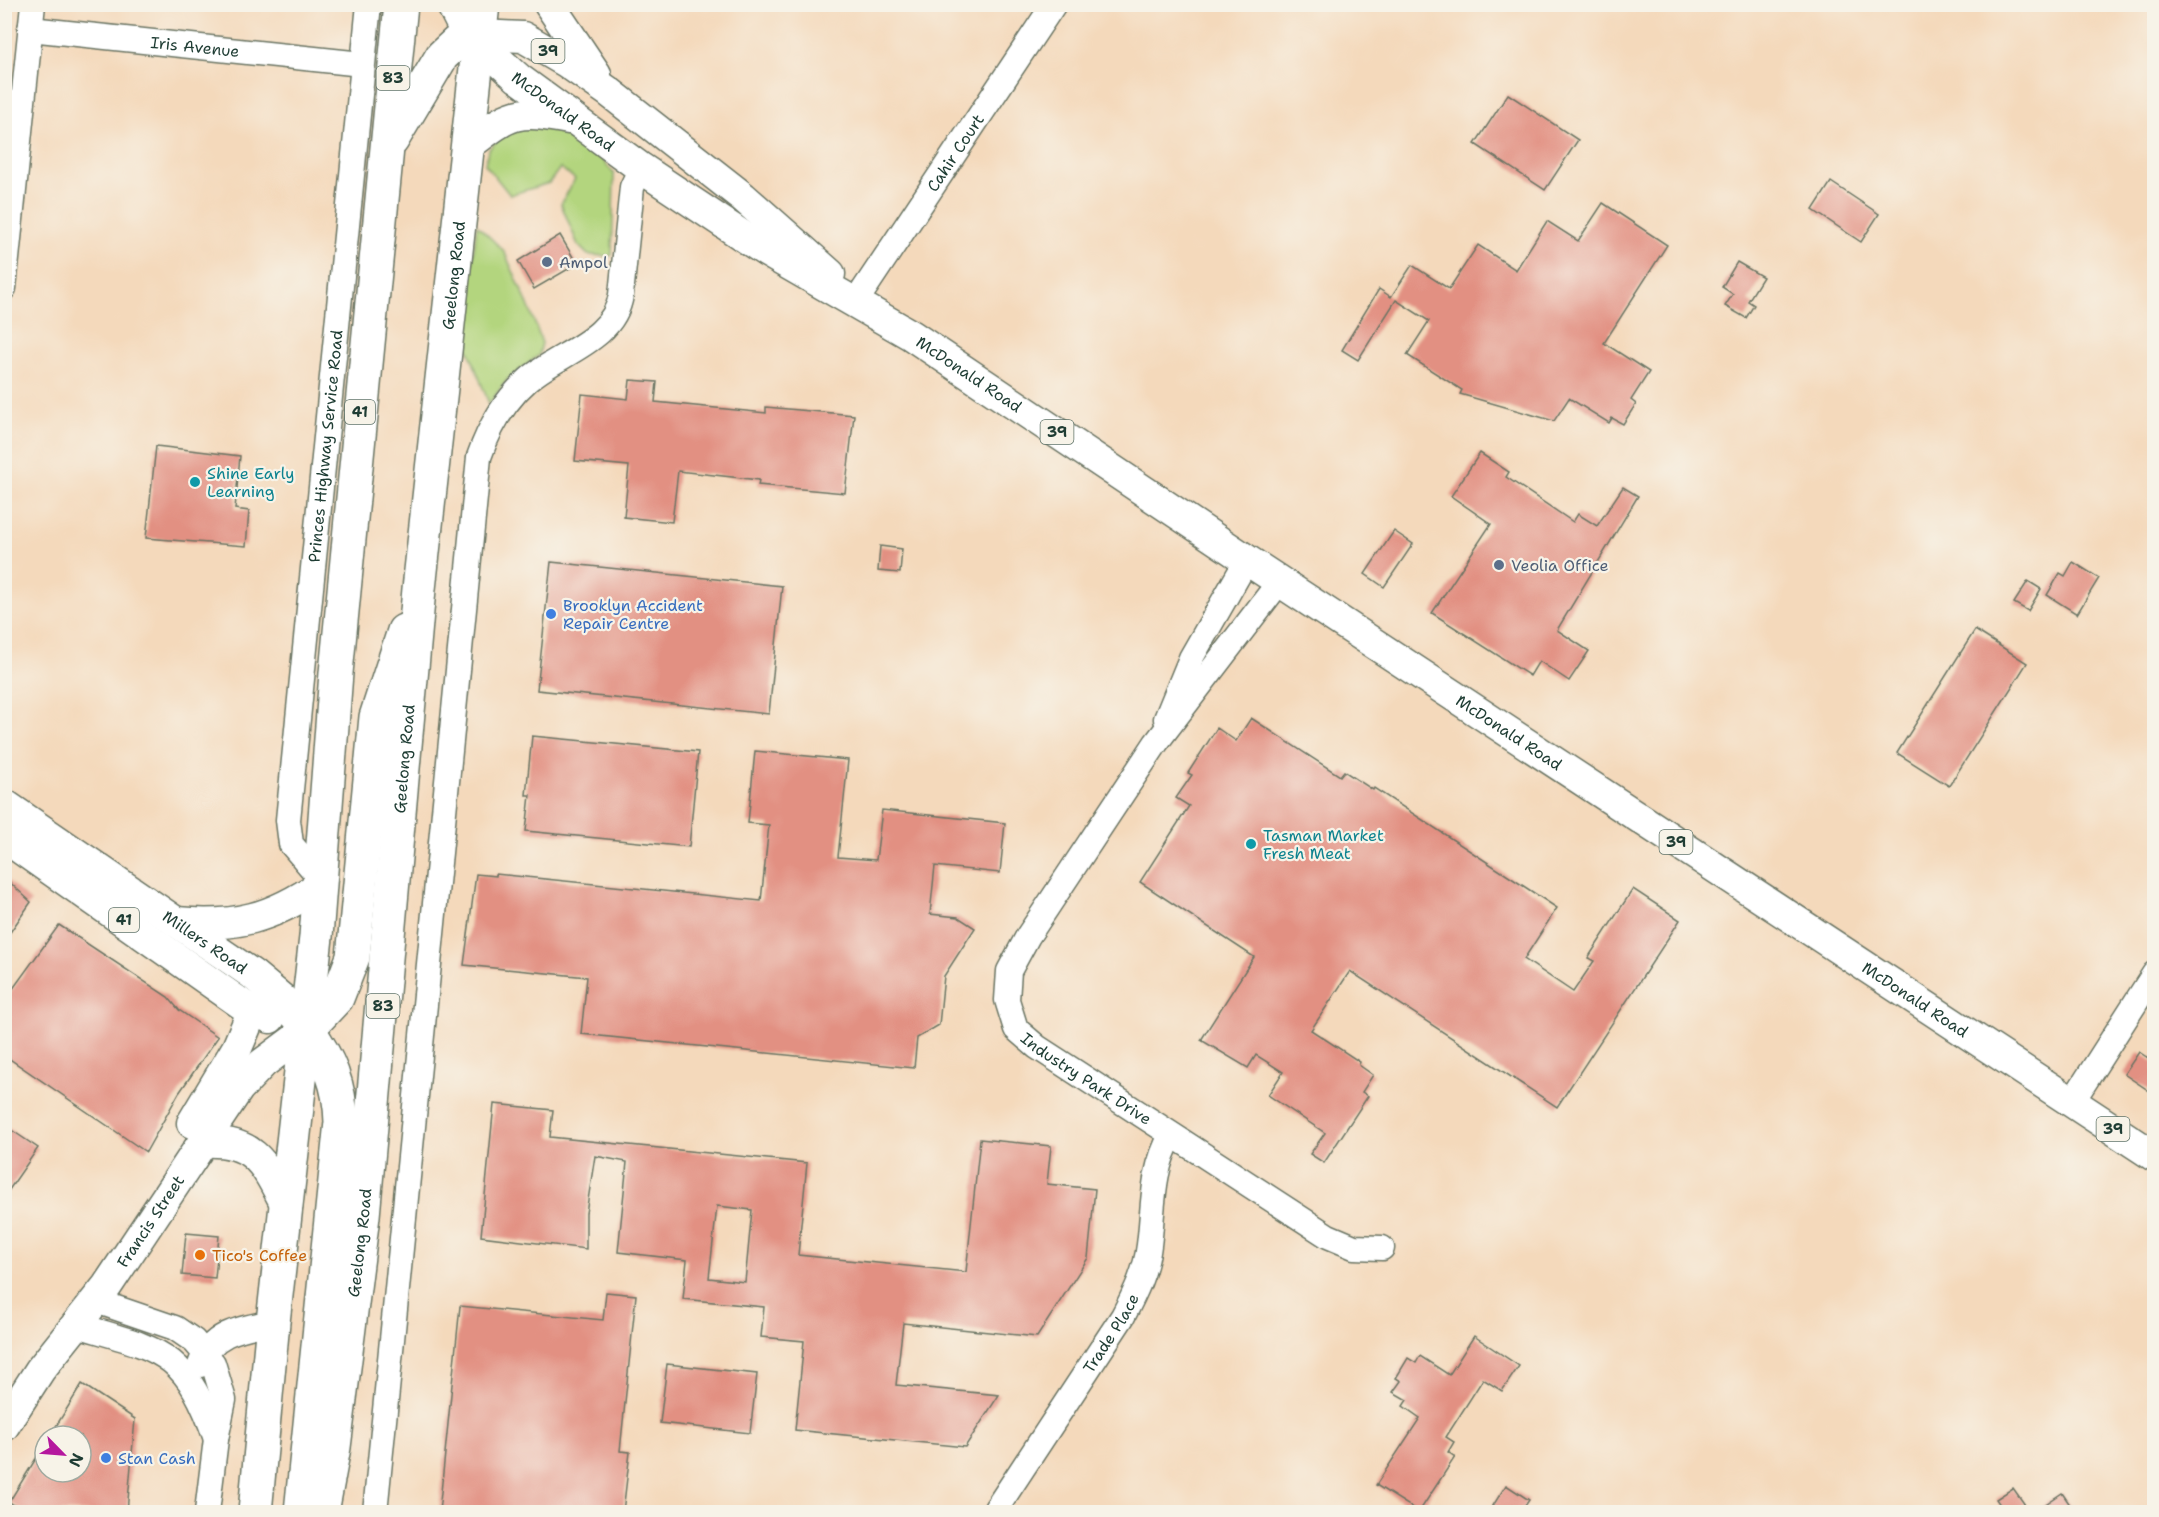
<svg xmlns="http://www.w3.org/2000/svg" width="2159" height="1517" font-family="'Shantell Sans',sans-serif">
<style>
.green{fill:#b3d57e;stroke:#698959;stroke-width:1.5}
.building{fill:#e29082;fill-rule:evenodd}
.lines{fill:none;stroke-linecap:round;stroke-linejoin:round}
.minor-casing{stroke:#6a7463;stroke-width:27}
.major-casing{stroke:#6a7463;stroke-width:33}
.highway-casing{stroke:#6a7463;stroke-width:36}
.minor{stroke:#fff;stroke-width:24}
.major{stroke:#fff;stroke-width:30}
.highway{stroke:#fff;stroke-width:33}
.service-dot{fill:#5c6f8a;stroke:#f7f3e8;stroke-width:2}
.culture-dot{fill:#0f9aa8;stroke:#f7f3e8;stroke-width:2}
.shop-dot{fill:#3f7fe0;stroke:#f7f3e8;stroke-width:2}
.food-dot{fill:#e8710a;stroke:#f7f3e8;stroke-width:2}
.labels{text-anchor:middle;stroke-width:4.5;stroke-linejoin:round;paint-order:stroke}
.shield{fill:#f7f3e8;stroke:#60746a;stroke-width:1.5}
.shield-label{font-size:15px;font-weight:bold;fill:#1f3d34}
.street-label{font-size:16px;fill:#1f3d34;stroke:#f7f3e8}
.service-label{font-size:16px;fill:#4e5e75;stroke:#f7f3e8;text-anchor:start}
.culture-label{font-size:16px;fill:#0d838f;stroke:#f7f3e8;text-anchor:start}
.shop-label{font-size:16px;fill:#366cbe;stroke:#f7f3e8;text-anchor:start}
.food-label{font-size:16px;fill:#c56008;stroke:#f7f3e8;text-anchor:start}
</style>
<rect width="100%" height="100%" fill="#f7f3e8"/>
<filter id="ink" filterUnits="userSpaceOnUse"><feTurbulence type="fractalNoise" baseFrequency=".0167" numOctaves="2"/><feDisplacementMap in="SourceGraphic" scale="12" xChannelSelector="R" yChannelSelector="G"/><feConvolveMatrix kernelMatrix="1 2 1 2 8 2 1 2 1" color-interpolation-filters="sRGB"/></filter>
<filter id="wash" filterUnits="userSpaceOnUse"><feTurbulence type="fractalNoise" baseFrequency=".008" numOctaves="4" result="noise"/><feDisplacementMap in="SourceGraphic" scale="24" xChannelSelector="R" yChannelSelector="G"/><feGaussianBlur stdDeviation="1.35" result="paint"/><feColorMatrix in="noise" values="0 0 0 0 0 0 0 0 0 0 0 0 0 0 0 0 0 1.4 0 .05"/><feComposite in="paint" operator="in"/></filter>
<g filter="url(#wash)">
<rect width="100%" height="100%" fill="#f4d9bb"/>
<g class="green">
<polygon points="550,125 603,160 614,174 612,255 610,256 588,255 578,245 561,204 575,179 560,168 549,183 510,195 485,164 488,150 508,129"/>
<polygon points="477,225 504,251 529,307 542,343 539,355 507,380 489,404 463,335"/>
</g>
<g id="blocks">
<g class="building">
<polygon points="1508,94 1578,140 1545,190 1475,144"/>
<polygon points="1831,182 1879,214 1861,242 1813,210"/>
<polygon points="1603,203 1667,245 1604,343 1649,372 1631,400 1636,404 1623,424 1612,418 1609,423 1569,398 1554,421 1460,394 1462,390 1407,355 1429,321 1396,300 1358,360 1342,350 1379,289 1391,297 1412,265 1449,289 1478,245 1516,270 1547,221 1578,241"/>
<polygon points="560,235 577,264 534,289 518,261"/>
<polygon points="1737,262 1763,277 1748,301 1754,305 1746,318 1725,306 1733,294 1722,287"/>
<polygon points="630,380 657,382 655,402 766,413 766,407 854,415 845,493 758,485 759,480 678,471 672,522 624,517 629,466 575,461 582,394 628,399"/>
<polygon points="156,446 240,456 235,509 249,511 246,546 146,538"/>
<polygon points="1480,453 1509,472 1506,477 1573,522 1578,514 1597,526 1623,487 1638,496 1557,630 1589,651 1569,681 1539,661 1530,676 1432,613 1491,524 1451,496"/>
<polygon points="1394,531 1413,544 1384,587 1365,574"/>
<polygon points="880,546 902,549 900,573 878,571"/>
<polygon points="551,562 782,586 769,714 537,690"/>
<polygon points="2073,562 2099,578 2077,614 2047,595 2060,573 2065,576"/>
<polygon points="2028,581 2041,589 2028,611 2014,603"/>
<polygon points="1975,630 2027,663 1949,786 1897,753"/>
<polygon points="1251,718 1340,776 1344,771 1373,790 1374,788 1557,908 1524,959 1573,992 1594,961 1588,958 1633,889 1680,920 1557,1107 1350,971 1311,1030 1360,1062 1359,1065 1373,1075 1362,1092 1368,1096 1324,1163 1310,1154 1325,1133 1268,1095 1283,1072 1256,1055 1248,1068 1201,1040 1254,957 1140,882 1189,806 1176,798 1192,775 1188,773 1217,728 1236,741"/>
<polygon points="532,736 698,752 689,847 526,831 530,795 526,795"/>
<polygon points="755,751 848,760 838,857 876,860 882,810 1005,823 1000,873 935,866 930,914 958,917 975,928 944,976 939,1025 917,1038 914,1068 581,1034 587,977 464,965 476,874 496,876 496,874 761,901 769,825 748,823"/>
<polygon points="4,877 31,902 4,941"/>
<polygon points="59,925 168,997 179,1010 218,1037 179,1093 146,1152 4,1055 4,1001"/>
<polygon points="2139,1052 2154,1062 2154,1094 2124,1074"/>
<path d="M494 1104 553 1110 550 1137 807 1163 798 1255 966 1272 980 1139 1051 1146 1047 1184 1095 1189 1088 1258 1037 1337 903 1323 896 1385 999 1395 965 1447 795 1430 804 1341 761 1337 764 1307 683 1299 687 1260 618 1252 627 1162 595 1156 586 1213V1249L481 1236ZM717 1206 752 1210 745 1282 709 1278Z"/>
<polygon points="4,1125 38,1148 4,1197"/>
<polygon points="186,1233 219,1236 215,1278 182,1275"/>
<polygon points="606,1292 636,1295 620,1451 630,1452 623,1512 439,1512 460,1306 603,1320"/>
<polygon points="1474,1336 1519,1366 1502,1391 1483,1379 1446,1437 1454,1442 1448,1452 1455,1457 1419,1512 1376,1485 1420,1418 1403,1406 1407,1400 1393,1392 1401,1381 1396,1378 1408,1358 1416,1363 1420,1356 1449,1375"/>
<polygon points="667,1364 757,1374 750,1433 660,1423"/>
<polygon points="82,1384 135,1419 127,1512 25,1512 9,1502 45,1444 45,1472 81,1472 81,1436 50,1436"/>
<polygon points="1506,1485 1529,1500 1521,1512 1489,1512"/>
<polygon points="2013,1488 2030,1512 2005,1512 1996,1499"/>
<polygon points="2062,1493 2075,1512 2034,1512"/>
</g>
</g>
</g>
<g filter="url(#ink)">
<use href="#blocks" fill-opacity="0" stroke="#6a7463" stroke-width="1.5"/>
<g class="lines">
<defs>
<g id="minor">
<path id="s1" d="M30 29 362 64"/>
<polyline points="4,288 33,4"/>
<path id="s2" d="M857 300 1054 4"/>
<path id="s3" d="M1280 581 1156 743 1028 936 1009 971 1007 1000 1016 1029 1037 1047 1328 1236 1354 1247 1382 1248"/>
<polyline points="1166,719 1191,658 1247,560"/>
<path id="s4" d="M321 879 291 844 288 820 369 4"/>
<polyline points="2072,1102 2154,974"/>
<polyline points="96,1301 175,1328 194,1341 213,1363 224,1400 216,1439 207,1512"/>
<path d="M77 1325C160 1350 185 1349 216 1439"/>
<path d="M200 1365C211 1332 242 1328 273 1322"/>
<path id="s5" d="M996 1509 1123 1316C1135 1293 1146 1271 1149 1245 1154 1206 1151 1171 1171 1136"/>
<path d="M375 1512 479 457C489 428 505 400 528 380 558 353 614 341 621 295L632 187 641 168"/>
</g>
<g id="major">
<polyline points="549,4 596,74"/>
<polyline points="479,35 523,37 566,62 609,92 743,197 830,274"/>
<path id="s6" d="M478 42 518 78 641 168 767 252 911 335 1247 560 2154 1156"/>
<path d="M469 145C511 112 517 109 569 119"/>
<path id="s7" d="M4 804 252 974 281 998 308 1030"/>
<polyline points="4,837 243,1005 270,1018"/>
<path d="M176 922C235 928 272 918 320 885"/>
<polyline points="192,1123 237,1048 253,1010"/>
<path d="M203 1142C256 1139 265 1165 287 1207"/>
<path id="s8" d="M4 1426 40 1370 107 1286 239 1088 263 1063 306 1031"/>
</g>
<g id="highway">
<polyline points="453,4 463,24 478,42"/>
<polyline points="392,140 442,56 457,42 479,35"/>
<polyline points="306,1031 337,998 353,957 376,717 404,631"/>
<polyline points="255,1512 273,1322 316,937 336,673 401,4"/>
<path d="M301 1512 341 1122C340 1085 329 1059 308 1030"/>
<path id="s9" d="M322 1512 334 1447 363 1216 419 589 483 4"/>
</g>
</defs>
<use href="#minor" class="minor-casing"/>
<use href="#major" class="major-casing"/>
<use href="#highway" class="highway-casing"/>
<use href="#minor" class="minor"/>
<use href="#major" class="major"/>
<use href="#highway" class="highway"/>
</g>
</g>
<g class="service-dot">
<circle cx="547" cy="262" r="6"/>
<circle cx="1499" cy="565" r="6"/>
</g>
<g class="culture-dot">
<circle cx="195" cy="482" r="6"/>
<circle cx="1251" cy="844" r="6"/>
</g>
<g class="shop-dot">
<circle cx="551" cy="614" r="6"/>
<circle cx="106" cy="1458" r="6"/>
</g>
<circle class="food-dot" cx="200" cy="1255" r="6"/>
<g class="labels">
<g class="shield">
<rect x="531.5" y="39" width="33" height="24" rx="4.5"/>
<rect x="376.5" y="66" width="33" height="24" rx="4.5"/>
<rect x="345" y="400" width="30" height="24" rx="4.5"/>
<rect x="1040.5" y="420" width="33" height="24" rx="4.5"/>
<rect x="1659.5" y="830" width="33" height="24" rx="4.5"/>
<rect x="109" y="908" width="30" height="24" rx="4.5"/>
<rect x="366.5" y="994" width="33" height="24" rx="4.5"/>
<rect x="2096.5" y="1117" width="33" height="24" rx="4.5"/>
</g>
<g class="shield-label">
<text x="548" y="56">39</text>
<text x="393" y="83">83</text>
<text x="360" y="417">41</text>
<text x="1057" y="437">39</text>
<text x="1676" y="847">39</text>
<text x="124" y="925">41</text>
<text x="383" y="1011">83</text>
<text x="2113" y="1134">39</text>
</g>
<g class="street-label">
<text dy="6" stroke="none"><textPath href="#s1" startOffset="166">Iris Avenue</textPath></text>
<text dy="6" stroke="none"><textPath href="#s6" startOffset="110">McDonald Road</textPath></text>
<text dy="6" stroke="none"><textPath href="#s2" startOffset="177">Cahir Court</textPath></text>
<text dy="6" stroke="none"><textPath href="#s9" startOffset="1244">Geelong Road</textPath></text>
<text dy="6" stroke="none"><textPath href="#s6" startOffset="594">McDonald Road</textPath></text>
<text dy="6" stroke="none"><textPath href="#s4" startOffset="446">Princes Highway Service Road</textPath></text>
<text dy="6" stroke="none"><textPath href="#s6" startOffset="1242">McDonald Road</textPath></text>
<text dy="6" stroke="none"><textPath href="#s9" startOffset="758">Geelong Road</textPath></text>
<text dy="6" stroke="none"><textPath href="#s7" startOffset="244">Millers Road</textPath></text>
<text dy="6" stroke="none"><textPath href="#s6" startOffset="1728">McDonald Road</textPath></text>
<text dy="6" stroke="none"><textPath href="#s3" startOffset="621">Industry Park Drive</textPath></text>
<text dy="6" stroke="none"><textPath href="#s8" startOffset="252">Francis Street</textPath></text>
<text dy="6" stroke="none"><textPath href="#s9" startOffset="272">Geelong Road</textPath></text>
<text dy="6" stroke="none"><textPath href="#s5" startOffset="210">Trade Place</textPath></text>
</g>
<g class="service-label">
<text x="559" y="268">Ampol</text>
<text x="1511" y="571">Veolia Office</text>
</g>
<g class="culture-label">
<text x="207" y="479">Shine Early<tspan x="207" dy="18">Learning</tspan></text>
<text x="1263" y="841">Tasman Market<tspan x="1263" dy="18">Fresh Meat</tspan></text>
</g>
<g class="shop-label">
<text x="563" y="611">Brooklyn Accident<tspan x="563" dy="18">Repair Centre</tspan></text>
<text x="118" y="1464">Stan Cash</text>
</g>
<g class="food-label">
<text x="212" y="1261">Tico's Coffee</text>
</g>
</g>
<rect width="2159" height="1517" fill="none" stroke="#f7f3e8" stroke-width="24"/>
<g transform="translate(63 1454) rotate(115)"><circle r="28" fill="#f7f3e8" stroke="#a1aaa0" stroke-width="1.5"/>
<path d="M0-4.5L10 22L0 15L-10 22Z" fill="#b5179e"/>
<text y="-9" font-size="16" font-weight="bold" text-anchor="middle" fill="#1f3d34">N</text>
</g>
</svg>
